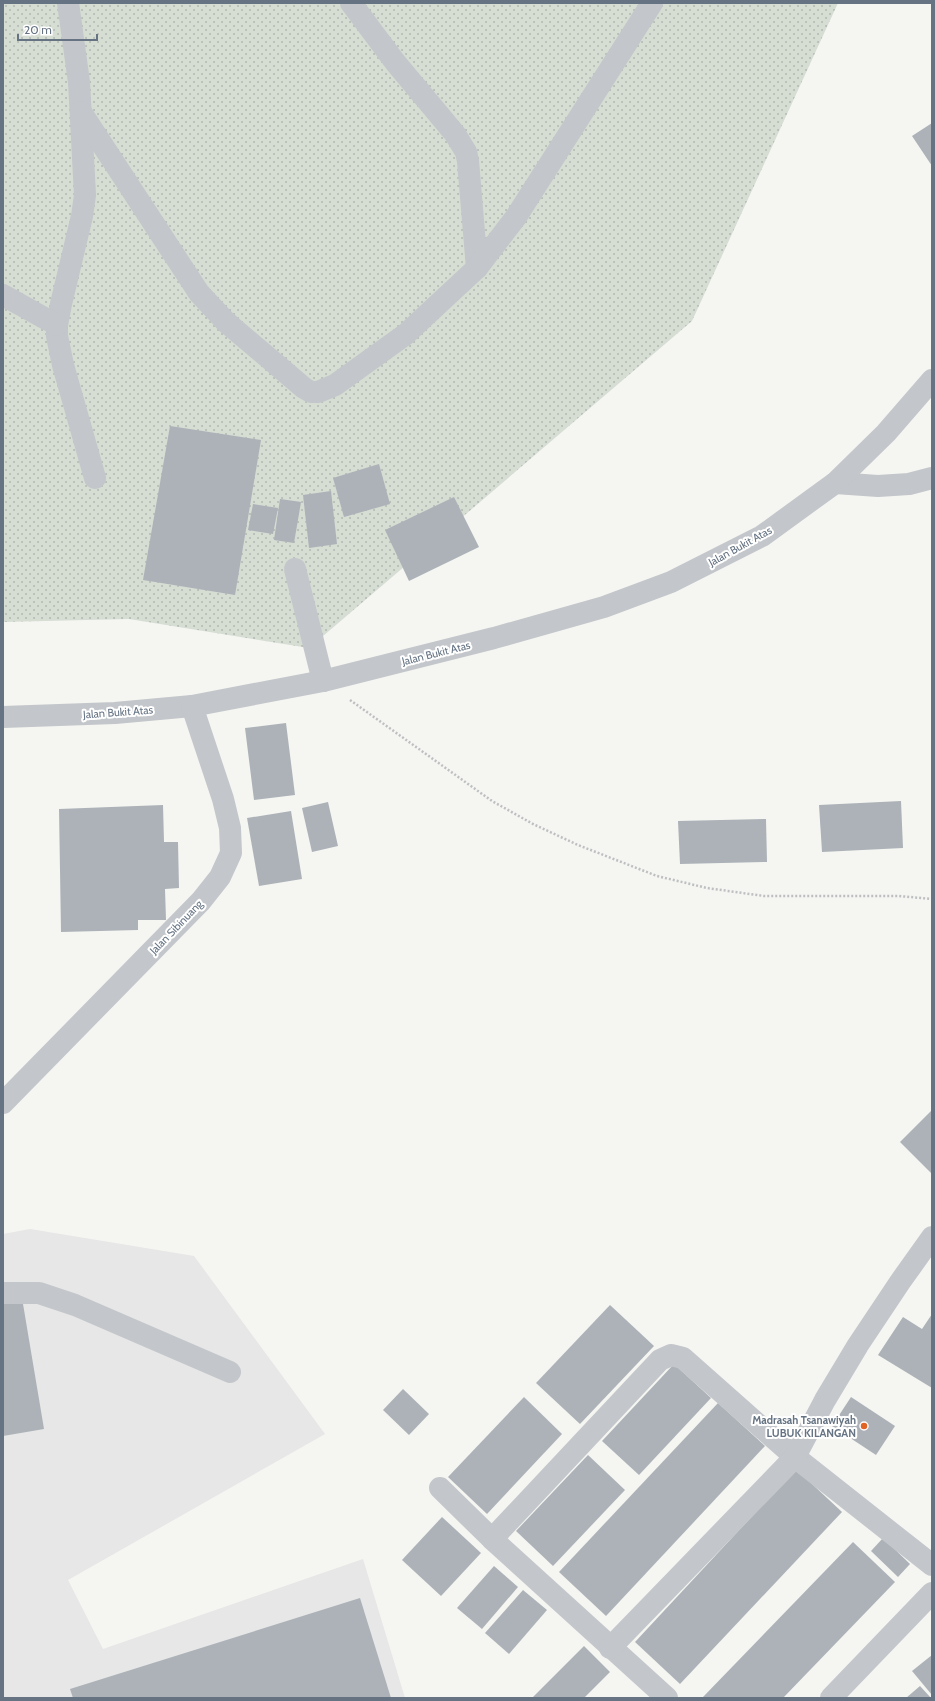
<svg xmlns="http://www.w3.org/2000/svg" width="935" height="1701" font-family="Cabin,sans-serif">
<style>
.built{fill:#e6e7e6}
.grass{fill:url(#grass-dots)}
.building{fill:#acb2b8}
.lines{fill:none;stroke-linecap:round;stroke-linejoin:round}
.path{stroke:#bdbfc1;stroke-width:2.5;stroke-dasharray:2 2;stroke-linecap:butt}
.minor{stroke:#c3c6ca;stroke-width:22}
.poi-dot{fill:#e26425;stroke:#fff;stroke-width:1.5}
.labels{text-anchor:middle;stroke-width:4;stroke-linejoin:round;paint-order:stroke}
.street-label{font-size:11px;fill:#657383;stroke:#fff}
.poi-label{font-size:11px;font-weight:bold;fill:#657383;stroke:#fff;text-anchor:end}
</style>
<defs>
<pattern id="grass-dots" width="8" height="8" patternUnits="userSpaceOnUse"><rect width="8" height="8" fill="#d6ddd3"/><path d="M2 2h.1M6 6h.1" fill="none" stroke="#b1b8b1" stroke-width="1.8" stroke-linecap="round"/></pattern>
</defs>
<rect width="100%" height="100%" fill="#f5f6f2"/>
<polygon class="built" points="30,1229 194,1256 325,1434 68,1580 103,1649 363,1559 405,1698 3,1698 3,1234"/>
<polygon class="grass" points="3,3 838,3 692,321 309,648 129,619 3,622"/>
<g class="building">
<polygon points="932,123 932,166 912,136"/>
<polygon points="170,426 261,440 235,595 143,580"/>
<polygon points="379,464 390,504 344,517 333,478"/>
<polygon points="331,491 337,544 309,548 303,495"/>
<polygon points="454,497 479,547 409,581 385,530"/>
<polygon points="280,499 301,502 294,543 274,540"/>
<polygon points="253,504 278,508 273,534 248,530"/>
<polygon points="286,723 295,795 254,800 245,728"/>
<polygon points="901,801 903,848 822,852 819,805"/>
<polygon points="328,802 338,846 312,852 302,808"/>
<polygon points="163,805 164,842 178,842 179,888 165,889 166,920 138,920 138,930 61,932 59,809"/>
<polygon points="291,811 302,879 259,886 247,818"/>
<polygon points="766,819 767,862 680,864 678,821"/>
<polygon points="932,1110 932,1174 900,1142"/>
<polygon points="22,1298 44,1429 3,1436 3,1302"/>
<polygon points="610,1305 654,1346 580,1424 536,1383"/>
<polygon points="932,1314 932,1388 878,1355 903,1317 922,1329"/>
<polygon points="674,1364 711,1398 639,1475 602,1441"/>
<polygon points="403,1389 429,1414 409,1435 383,1410"/>
<polygon points="524,1397 562,1434 487,1514 448,1477"/>
<polygon points="851,1397 895,1426 876,1455 832,1426"/>
<polygon points="718,1403 765,1446 606,1616 559,1572"/>
<polygon points="588,1455 625,1490 553,1566 516,1531"/>
<polygon points="796,1469 842,1512 680,1684 635,1642"/>
<polygon points="442,1517 481,1553 441,1596 402,1560"/>
<polygon points="883,1538 910,1564 898,1577 871,1551"/>
<polygon points="853,1542 895,1582 783,1698 702,1698"/>
<polygon points="494,1566 518,1587 482,1629 457,1608"/>
<polygon points="523,1590 547,1610 509,1654 485,1633"/>
<polygon points="360,1598 391,1698 73,1698 70,1689"/>
<polygon points="584,1646 610,1672 584,1698 532,1698"/>
<polygon points="932,1655 932,1695 912,1671"/>
<polygon points="920,1686 931,1698 906,1698"/>
</g>
<g class="lines">
<polyline class="path" points="350,700 492,801 533,824 578,845 657,876 707,888 764,896 899,896 932,899"/>
<g class="minor">
<polyline points="68,3 79,82 85,195 82,216 61,304 57,325 57,336 63,365 95,478"/>
<polyline points="351,3 395,62 455,134 466,152 468,161 477,268"/>
<polyline points="81,112 199,293 226,322 304,388 311,392 318,392 335,385 406,334 477,268 516,217 652,3"/>
<polyline points="3,295 57,325"/>
<polyline points="835,483 878,486 909,484 932,478"/>
<polyline points="295,569 323,681"/>
<polyline points="3,717 115,713 192,706 323,681 494,638 604,607 671,582 762,536 835,483 886,433 932,380"/>
<polyline points="3,1103 201,901 220,877 231,853 230,828 223,799 192,706"/>
<polyline points="3,1293 39,1293 75,1305 230,1372"/>
<polyline points="440,1488 492,1539 667,1698"/>
<polyline points="492,1539 660,1360 671,1355 683,1358 795,1457 932,1565"/>
<polyline points="610,1648 795,1457 825,1400 858,1345 900,1282 932,1237"/>
<polyline points="831,1698 932,1593"/>
</g>
</g>
<circle class="poi-dot" cx="864" cy="1426" r="4"/>
<g class="labels">
<g class="street-label">
<text transform="translate(740 546) rotate(-29)" y="4">Jalan Bukit Atas</text>
<text transform="translate(436 653) rotate(-14)" y="4">Jalan Bukit Atas</text>
<text transform="translate(118 712) rotate(-4)" y="4">Jalan Bukit Atas</text>
<text transform="translate(176 927) rotate(-46)" y="4">Jalan Sibinuang</text>
</g>
<g class="poi-label">
<text x="856" y="1424">Madrasah Tsanawiyah<tspan x="856" dy="13">LUBUK KILANGAN</tspan></text>
</g>
</g>
<rect width="935" height="1701" fill="none" stroke="#657383" stroke-width="8"/>
<path d="M18 34v6h79v-6" fill="none" stroke="#657383" stroke-width="2"/>
<text x="24" y="34" font-size="12" fill="#657383" stroke="#ffffff" stroke-width="3" paint-order="stroke">20 m</text>
</svg>
